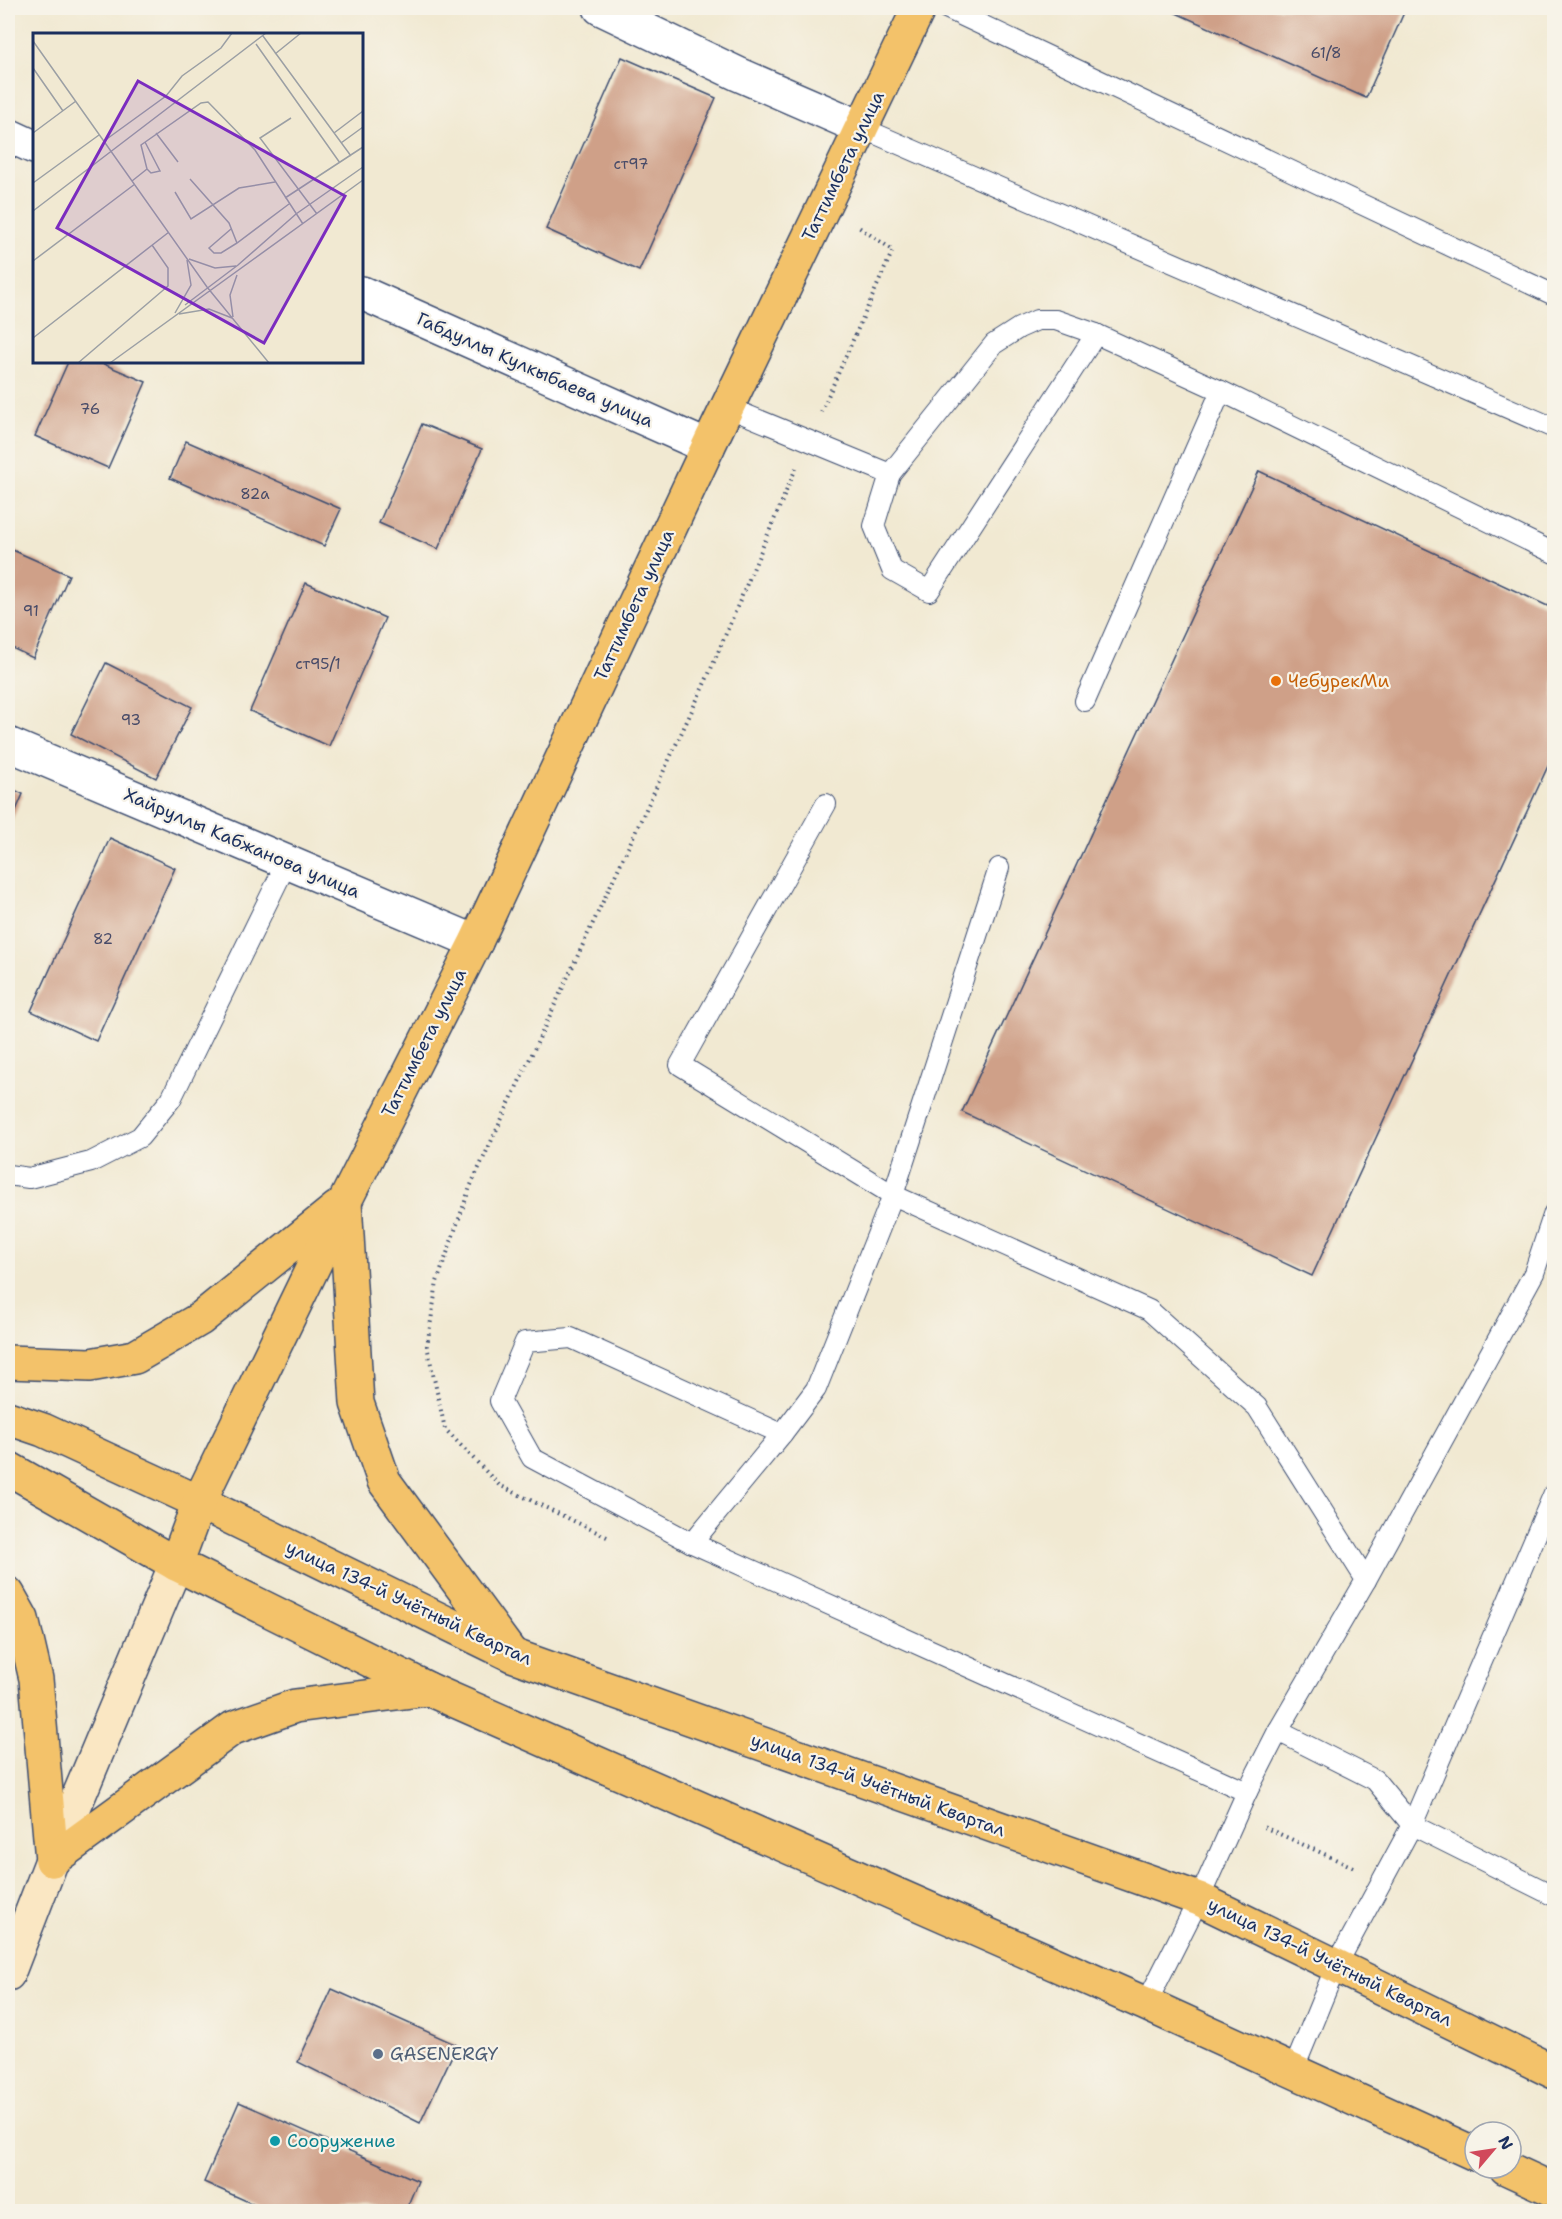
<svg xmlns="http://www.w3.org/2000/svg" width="1562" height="2219" font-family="'Shantell Sans',sans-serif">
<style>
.building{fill:#cfa088}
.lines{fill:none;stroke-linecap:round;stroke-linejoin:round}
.service-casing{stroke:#3b4b6f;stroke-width:22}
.minor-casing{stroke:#3b4b6f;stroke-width:36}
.secondary-casing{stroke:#3b4b6f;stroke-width:36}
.primary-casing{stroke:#3b4b6f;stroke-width:36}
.path{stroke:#3b4b6f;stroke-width:4;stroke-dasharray:1.5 4.5;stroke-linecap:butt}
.service{stroke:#fff;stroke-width:20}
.minor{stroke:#fff;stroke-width:33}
.secondary{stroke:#fae7c3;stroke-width:33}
.primary{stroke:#f3c26a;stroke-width:33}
.food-dot{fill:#e8710a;stroke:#f7f3e8;stroke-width:2}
.service-dot{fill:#5c6f8a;stroke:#f7f3e8;stroke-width:2}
.culture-dot{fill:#0f9aa8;stroke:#f7f3e8;stroke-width:2}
.labels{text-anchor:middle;stroke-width:4.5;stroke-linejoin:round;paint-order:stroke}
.number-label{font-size:15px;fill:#484b68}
.street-label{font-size:18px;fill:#1b2f5e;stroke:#f7f3e8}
.food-label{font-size:18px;fill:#c56008;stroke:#f7f3e8;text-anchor:start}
.service-label{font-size:18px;fill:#4e5e75;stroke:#f7f3e8;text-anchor:start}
.culture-label{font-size:18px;fill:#0d838f;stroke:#f7f3e8;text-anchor:start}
.inset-road{fill:none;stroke:#9b9fa4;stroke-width:1.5}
.view{fill:#7b2cbf;fill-opacity:0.15;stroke:#7b2cbf;stroke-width:3}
.inset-edge{fill:none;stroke:#1b2f5e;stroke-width:3}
</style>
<rect width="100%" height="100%" fill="#f7f3e8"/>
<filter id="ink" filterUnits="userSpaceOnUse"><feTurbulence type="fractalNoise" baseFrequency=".0167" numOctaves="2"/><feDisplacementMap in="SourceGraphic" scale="12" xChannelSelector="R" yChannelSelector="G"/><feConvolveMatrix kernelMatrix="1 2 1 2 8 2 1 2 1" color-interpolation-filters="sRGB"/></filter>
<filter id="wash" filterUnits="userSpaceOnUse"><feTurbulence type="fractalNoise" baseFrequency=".008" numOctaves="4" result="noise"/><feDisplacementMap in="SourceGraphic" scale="24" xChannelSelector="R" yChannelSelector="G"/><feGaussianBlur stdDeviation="1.35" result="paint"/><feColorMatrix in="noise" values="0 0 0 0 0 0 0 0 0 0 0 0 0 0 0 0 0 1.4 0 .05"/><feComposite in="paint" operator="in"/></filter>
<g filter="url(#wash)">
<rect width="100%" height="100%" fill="#f1e9d2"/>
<g id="blocks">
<g class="building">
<polygon points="1165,8 1406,8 1366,98"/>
<polygon points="622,57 716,98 639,271 546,229"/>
<polygon points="68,362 99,362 146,382 108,468 35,436"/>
<polygon points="422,424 482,449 438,549 379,523"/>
<polygon points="186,441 341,509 324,546 170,478"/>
<polygon points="1259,471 1554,609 1554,753 1312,1276 962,1112"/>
<polygon points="8,548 69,575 33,658 8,646"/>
<polygon points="306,583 385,618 329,746 250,711"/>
<polygon points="106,663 192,707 156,778 71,734"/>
<polygon points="8,787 23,794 8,829"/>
<polygon points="110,838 175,868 96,1041 31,1011"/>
<polygon points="332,1989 457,2045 420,2123 298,2062"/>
<polygon points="239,2102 418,2181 405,2212 271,2212 204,2182"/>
</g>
</g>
</g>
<g filter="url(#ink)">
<use href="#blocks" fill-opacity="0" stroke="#3b4b6f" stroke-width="1.5"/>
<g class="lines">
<defs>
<g id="service">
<polyline points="946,8 1554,295"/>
<polyline points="862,128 1554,428"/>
<polyline points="727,407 890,474 994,344 1019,328 1037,320 1056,320 1096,334 1221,391 1554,553"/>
<polyline points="890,474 874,526 892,570 929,591 1096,334"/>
<polyline points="1085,701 1221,391"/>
<polyline points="826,804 680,1065 893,1195 1149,1310 1257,1407 1366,1580"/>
<polyline points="999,868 893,1195 816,1389 782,1434 692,1543 1247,1792"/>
<polyline points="8,1175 29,1178 91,1162 140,1137 171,1099 287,862"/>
<polyline points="692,1543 532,1458 500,1401 525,1342 571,1338 782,1434"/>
<polyline points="1278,1731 1375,1780 1412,1825 1554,1896"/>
<polyline points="1146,2004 1199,1899 1247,1792 1278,1731 1366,1580 1534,1273 1554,1213"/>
<polyline points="1293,2071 1336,1966 1412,1825 1554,1493"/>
</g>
<g id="minor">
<polyline points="600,8 738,74 862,128"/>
<polyline points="8,135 34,147"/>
<polyline points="362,293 708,447"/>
<polyline points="8,744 476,942"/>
</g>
<polyline id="secondary" points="8,1974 52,1860 176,1564"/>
<g id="primary">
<polyline points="345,1202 357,1403 384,1481 509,1651"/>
<polyline points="8,1362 90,1365 135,1357 200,1319 337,1208"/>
<polyline points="8,1418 43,1430 199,1502 512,1655 1199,1899 1554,2072"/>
<polyline points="8,1468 176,1564 428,1689 1146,2004 1475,2154"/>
<polyline points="176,1564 199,1502 345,1201 476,942 708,447 919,8"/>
<polyline points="8,1594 22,1619 36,1679 52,1860"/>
<polyline points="52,1860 233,1728 295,1706 428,1689"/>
<polyline points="1506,2168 1554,2190"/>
</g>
</defs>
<use href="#service" class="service-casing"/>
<use href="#minor" class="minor-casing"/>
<use href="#secondary" class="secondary-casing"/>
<use href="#primary" class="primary-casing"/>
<g class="path">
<polyline points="821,412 893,250 857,226"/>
<polyline points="607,1537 499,1485 445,1429 427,1346 437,1282 470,1187 708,676 796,468"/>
<polyline points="1264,1827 1353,1867"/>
</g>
<use href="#service" class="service"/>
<use href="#minor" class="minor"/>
<use href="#secondary" class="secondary"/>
<use href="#primary" class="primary"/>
</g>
</g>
<circle class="food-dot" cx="1276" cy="681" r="6"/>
<circle class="service-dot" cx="378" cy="2054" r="6"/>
<circle class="culture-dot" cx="275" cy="2141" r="6"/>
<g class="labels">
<g class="number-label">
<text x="1326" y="58">61/8</text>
<text x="631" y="169">ст97</text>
<text x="90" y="414">76</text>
<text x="255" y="499">82а</text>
<text x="31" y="616">91</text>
<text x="318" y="669">ст95/1</text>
<text x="131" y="725">93</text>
<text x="103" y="944">82</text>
</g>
<g class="street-label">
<text transform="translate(843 166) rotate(-64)" y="6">Таттимбета улица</text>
<text transform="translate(535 370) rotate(24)" y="6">Габдуллы Кулкыбаева улица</text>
<text transform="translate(634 605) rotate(-65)" y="6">Таттимбета улица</text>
<text transform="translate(242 843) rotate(23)" y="6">Хайруллы Кабжанова улица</text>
<text transform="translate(424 1043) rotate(-63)" y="6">Таттимбета улица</text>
<text transform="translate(409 1603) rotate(25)" y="6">улица 134-й Учётный Квартал</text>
<text transform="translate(878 1785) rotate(20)" y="6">улица 134-й Учётный Квартал</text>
<text transform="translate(1330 1962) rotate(26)" y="6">улица 134-й Учётный Квартал</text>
</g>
<g class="food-label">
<text x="1288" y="687">ЧебурекМи</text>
</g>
<g class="service-label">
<text x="390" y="2060">GASENERGY</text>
</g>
<g class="culture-label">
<text x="287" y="2147">Сооружение</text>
</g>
</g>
<g transform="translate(33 33)">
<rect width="330" height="330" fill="#f1e9d2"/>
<path class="inset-road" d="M230 3 318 123M0 8 174 254 236 330M223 11 307 130M242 21 268 0M0 35 30 78M258 85 227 105 284 181M0 100 43 68M123 100 145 129M301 100 330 78M71 108 133 63 149 43 188 15 199 0M112 109 127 138 118 140 114 136M308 110 330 94M157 146 196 190 204 210 256 171M99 148 114 136 108 112 168 70 175 69 222 117 270 191M0 150 66 102M142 159 158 186 206 155 242 149M252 165 330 114M0 178 233 0M198 196 176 215 181 220H188L204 210M156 226 182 235 203 233M0 228 102 151M152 272 205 232 263 181 330 134M142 280 158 252 154 227M146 281 176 276 199 285M200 284 197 262 204 242M0 305 136 199M45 330 135 253V235L119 212M77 330 330 147"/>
<path class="view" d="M105 48 312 163 231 310 24 195Z"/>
<rect width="330" height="330" class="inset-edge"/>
</g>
<rect width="1562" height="2219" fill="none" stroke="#f7f3e8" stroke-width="30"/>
<g transform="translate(1493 2150) rotate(61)"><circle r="28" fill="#f7f3e8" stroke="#9fa5b1" stroke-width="1.5"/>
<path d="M0-4.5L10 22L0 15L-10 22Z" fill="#d1495b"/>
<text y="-9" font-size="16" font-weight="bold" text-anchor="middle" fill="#1b2f5e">N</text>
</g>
</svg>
